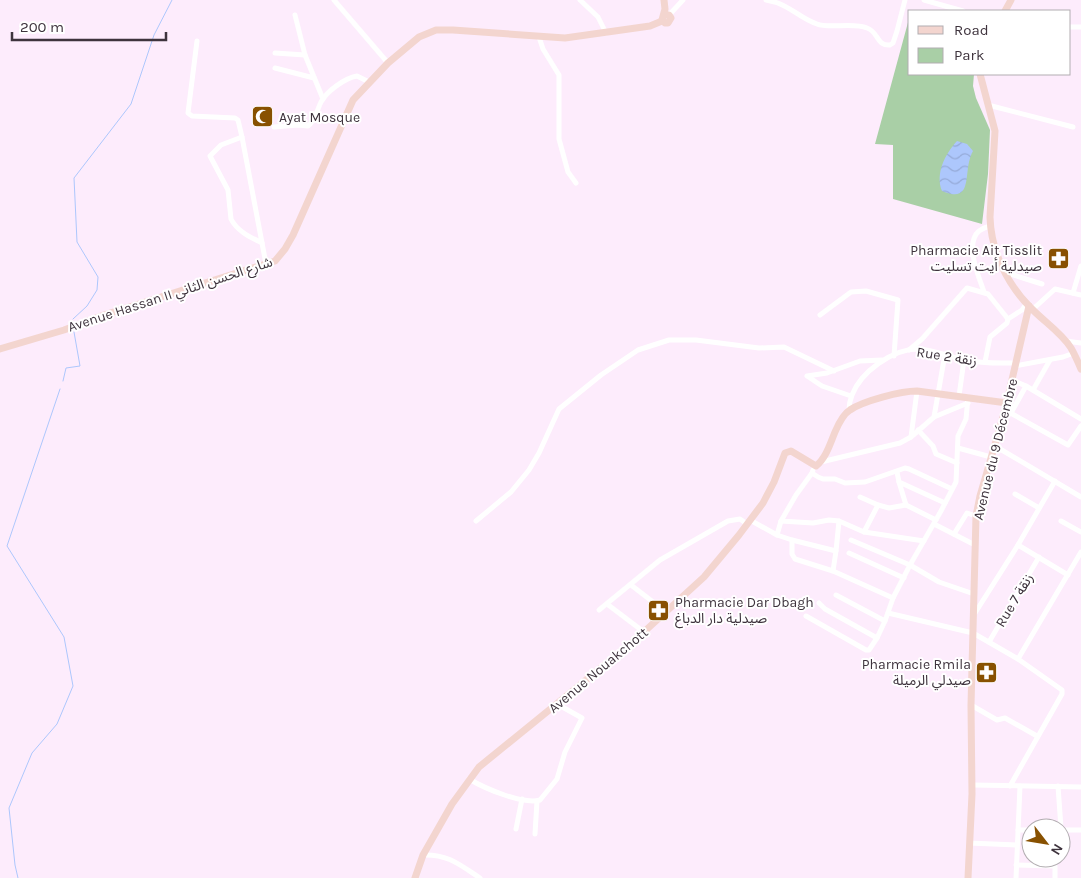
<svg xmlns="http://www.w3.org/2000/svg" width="1081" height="878" font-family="Karla,'Noto Sans Arabic',sans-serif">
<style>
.green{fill:#a9cfa6}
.water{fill:url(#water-waves)}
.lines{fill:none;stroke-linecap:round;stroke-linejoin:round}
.stream{stroke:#adc7fc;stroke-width:1}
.street{stroke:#fff;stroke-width:5}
.secondary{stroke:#f3d5cf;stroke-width:7}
.labels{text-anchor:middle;stroke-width:4;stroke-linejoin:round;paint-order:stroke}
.poi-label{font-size:14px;fill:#3e333d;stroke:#fff;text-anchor:start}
.street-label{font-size:14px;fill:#3e333d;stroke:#fff}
</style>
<defs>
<pattern id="water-waves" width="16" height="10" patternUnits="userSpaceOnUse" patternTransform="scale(1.25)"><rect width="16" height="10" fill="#adc7fc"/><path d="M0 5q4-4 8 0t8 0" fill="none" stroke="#96abd9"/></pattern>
</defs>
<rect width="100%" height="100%" fill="#fdecfc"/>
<polygon class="green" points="910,15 910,74 974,74 973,86 976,98 990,130 988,174 982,224 893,199 893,145 875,144"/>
<path class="water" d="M957 141 967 144 973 151C971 154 970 158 969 162 965 180 970 203 942 191 935 174 945 154 957 141Z"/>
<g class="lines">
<g class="stream">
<polyline points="73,319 87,306 97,290 98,277 77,242 74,178 131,104 154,35 172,0"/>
<polyline points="63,381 66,368 80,366 74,332"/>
<polyline points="18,878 15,865 9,808 32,753 57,724 73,686 64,637 7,546 60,389"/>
</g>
<g class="street">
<polyline points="334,0 388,63"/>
<polyline points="580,0 598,17 606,33"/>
<path d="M766 0C790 4 797 17 817 24 829 29 853 22 867 28 879 32 876 46 890 45L893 43 897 31 905 0"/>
<polyline points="924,0 963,11"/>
<polyline points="295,15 305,55 323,99"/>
<polyline points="669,15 683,0"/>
<polyline points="1070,27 1081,27"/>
<polyline points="539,37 543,49 559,75 559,139 568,172 576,183"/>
<polyline points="197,41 188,113 192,116 235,118 238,120 242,137 266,264"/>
<polyline points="275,53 305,55"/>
<polyline points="275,68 314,78"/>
<polyline points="988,105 1073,127"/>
<path d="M274 127 298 125 308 126C315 121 317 110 321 102 327 91 345 78 357 76L369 82"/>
<path d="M242 137 221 145 210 156 228 190 231 219C237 231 250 237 262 243"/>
<polyline points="1004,272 1042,284"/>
<path d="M984 292C979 277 964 244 979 231 982 229 986 227 990 226"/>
<polyline points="1073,293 1081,266"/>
<polyline points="1032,310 1055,289 1081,295"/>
<polyline points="820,315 851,292 866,291 898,300 894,356"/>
<polyline points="1066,341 1081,343"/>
<polyline points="909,350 922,339 967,288 988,294 1008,319"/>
<polyline points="985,362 990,337 1007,323 1008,319 1022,310 1027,303"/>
<polyline points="1015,366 1063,357 1074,353"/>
<polyline points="1012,380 1026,386 1081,419"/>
<polyline points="1033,390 1050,360"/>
<polyline points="851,396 822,386 807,376 827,373 860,361 882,360"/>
<polyline points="959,396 964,360"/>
<path d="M849 410C849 406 850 400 852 395 861 372 892 349 918 349 934 350 950 357 966 360 982 364 1000 363 1016 363"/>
<polyline points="1005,410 1068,445 1081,426"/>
<polyline points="1011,413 1026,386"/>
<polyline points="934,417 945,354"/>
<polyline points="918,430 933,446 936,454 957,463"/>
<polyline points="911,437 917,391"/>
<polyline points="995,446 1081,497"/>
<polyline points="958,448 991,457"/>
<polyline points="821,462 900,443 911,437 934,417 968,403"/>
<polyline points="813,470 812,473 818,477 823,479 835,479 845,483 865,482 905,468 909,469 952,489"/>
<polyline points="897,472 899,482 945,503"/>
<polyline points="812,473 796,495 781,521 813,523 829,520 839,521 864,532 924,541"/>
<polyline points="899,482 906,505"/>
<polyline points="1015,494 1039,508"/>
<polyline points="860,497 878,505 889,508 906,505 936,520"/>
<polyline points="750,520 777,535 792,540 836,551 839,521"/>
<polyline points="476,521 511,492 529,470 539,453 559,409 601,375 638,350 669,340 696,340 759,348 784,347 834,371"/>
<polyline points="1061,521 1081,532"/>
<polyline points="934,524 975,545"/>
<polyline points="864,532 878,505"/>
<polyline points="954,534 967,513 976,516"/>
<polyline points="777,535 781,521"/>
<polyline points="792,540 792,554 795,559 833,571 893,598"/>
<polyline points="851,540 910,565 939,582 974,594"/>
<polyline points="1018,545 1068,575"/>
<polyline points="849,553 904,578"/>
<polyline points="833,571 836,551"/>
<polyline points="631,585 666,612"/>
<polyline points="836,595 885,621 893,598 910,565 941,511 956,482 958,436 966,419 968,397"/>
<polyline points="819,603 825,609 877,638 885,621"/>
<polyline points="607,604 644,632"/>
<polyline points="599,610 660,560 728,521 740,519 747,524"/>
<polyline points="888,613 973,633 1018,659 1062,690 1062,694 1010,786"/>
<polyline points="975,613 1018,545 1055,481"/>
<polyline points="806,616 866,650 869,650 877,638"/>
<polyline points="989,642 1039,557"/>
<polyline points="1018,659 1081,552"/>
<polyline points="971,705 997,720 1005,718 1037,736"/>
<path d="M469 779C484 788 523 805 540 800L557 779 565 752 582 718 557 704"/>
<polyline points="972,785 1081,787"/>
<polyline points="1058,786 1061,828"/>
<polyline points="516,829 522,799"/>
<polyline points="1018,830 1031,830"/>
<polyline points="1061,830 1081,830"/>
<polyline points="535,834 537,801"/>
<polyline points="969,843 1017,845"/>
<path d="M423 855C448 854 460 865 480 878"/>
<polyline points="1016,865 1055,866 1055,878"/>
<polyline points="1016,878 1020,786"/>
</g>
<g class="secondary">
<polyline points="664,0 665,9 662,20 665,23 668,23 671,18 669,15 665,15"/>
<polyline points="1005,11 1011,0"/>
<path d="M980 74 995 131 990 217C991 251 1007 284 1030 307 1043 321 1061 332 1071 348 1075 355 1078 362 1081 369"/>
<polyline points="0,349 64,330 104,315 275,261 285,249 293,235 353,100 388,63 419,37 436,30 453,30 565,38 650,26 662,21"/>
<path d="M415 878 423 855 452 804 479 767 634 641 704 577 739 535 763 503 774 482 785 453 791 451 816 466C826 458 830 444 835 432 838 425 843 414 850 410 863 401 901 391 917 391L1007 403"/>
<polyline points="968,878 972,794 971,705 976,516 980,496 1005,410 1029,306"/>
</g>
</g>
<defs>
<symbol id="mosque-square" viewBox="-11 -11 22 22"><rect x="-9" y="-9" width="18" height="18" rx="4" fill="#885101" stroke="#fff"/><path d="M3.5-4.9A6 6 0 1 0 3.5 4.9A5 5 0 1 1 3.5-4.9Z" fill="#fff"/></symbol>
<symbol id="pharmacy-square" viewBox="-11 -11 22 22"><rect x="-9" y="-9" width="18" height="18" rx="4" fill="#885101" stroke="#fff"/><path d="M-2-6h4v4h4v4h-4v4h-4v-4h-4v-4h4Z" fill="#fff"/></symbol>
</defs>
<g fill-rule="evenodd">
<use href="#mosque-square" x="250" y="104" width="25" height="25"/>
<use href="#pharmacy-square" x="1046" y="246" width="25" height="25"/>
<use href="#pharmacy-square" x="646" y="598" width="25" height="25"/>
<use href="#pharmacy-square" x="974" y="660" width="25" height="25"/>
</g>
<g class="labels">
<g class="poi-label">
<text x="279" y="122">Ayat Mosque</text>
<text x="1042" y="255" text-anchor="end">Pharmacie Ait Tisslit<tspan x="1042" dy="16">صيدلية أيت تسليت</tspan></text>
<text x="675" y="607">Pharmacie Dar Dbagh<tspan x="675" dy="16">صيدلية دار الدباغ</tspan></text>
<text x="971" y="669" text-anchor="end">Pharmacie Rmila<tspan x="971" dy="16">صيدلي الرميلة</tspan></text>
</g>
<g class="street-label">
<text transform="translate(170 294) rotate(-18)" y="5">Avenue Hassan II شارع الحسن الثاني</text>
<text transform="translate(947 356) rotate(9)" y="5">Rue 2 زنقة</text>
<text transform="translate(995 449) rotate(-76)" y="5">Avenue du 9 Décembre</text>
<text transform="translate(1014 600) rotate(-59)" y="5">Rue 7 زنقة</text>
<text transform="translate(598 670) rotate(-40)" y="5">Avenue Nouakchott</text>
</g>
</g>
<rect x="908" y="10" width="162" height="65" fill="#ffffff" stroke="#b2adb1"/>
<rect x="918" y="26" width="25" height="8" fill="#f3d5cf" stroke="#b2adb1"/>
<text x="954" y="35" font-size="15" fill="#3e333d">Road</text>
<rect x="918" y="48" width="25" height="15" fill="#a9cfa6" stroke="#b2adb1"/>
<text x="954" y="60" font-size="15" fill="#3e333d">Park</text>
<g transform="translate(1046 843) rotate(121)"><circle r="24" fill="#ffffff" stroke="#b2adb1"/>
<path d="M0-4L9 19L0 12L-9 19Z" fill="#885101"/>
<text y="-8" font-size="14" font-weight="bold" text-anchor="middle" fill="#3e333d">N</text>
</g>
<path d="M12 32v8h154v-8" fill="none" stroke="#3e333d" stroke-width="2.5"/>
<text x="20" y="32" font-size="15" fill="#3e333d" stroke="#ffffff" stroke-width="4" paint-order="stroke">200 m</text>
</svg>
